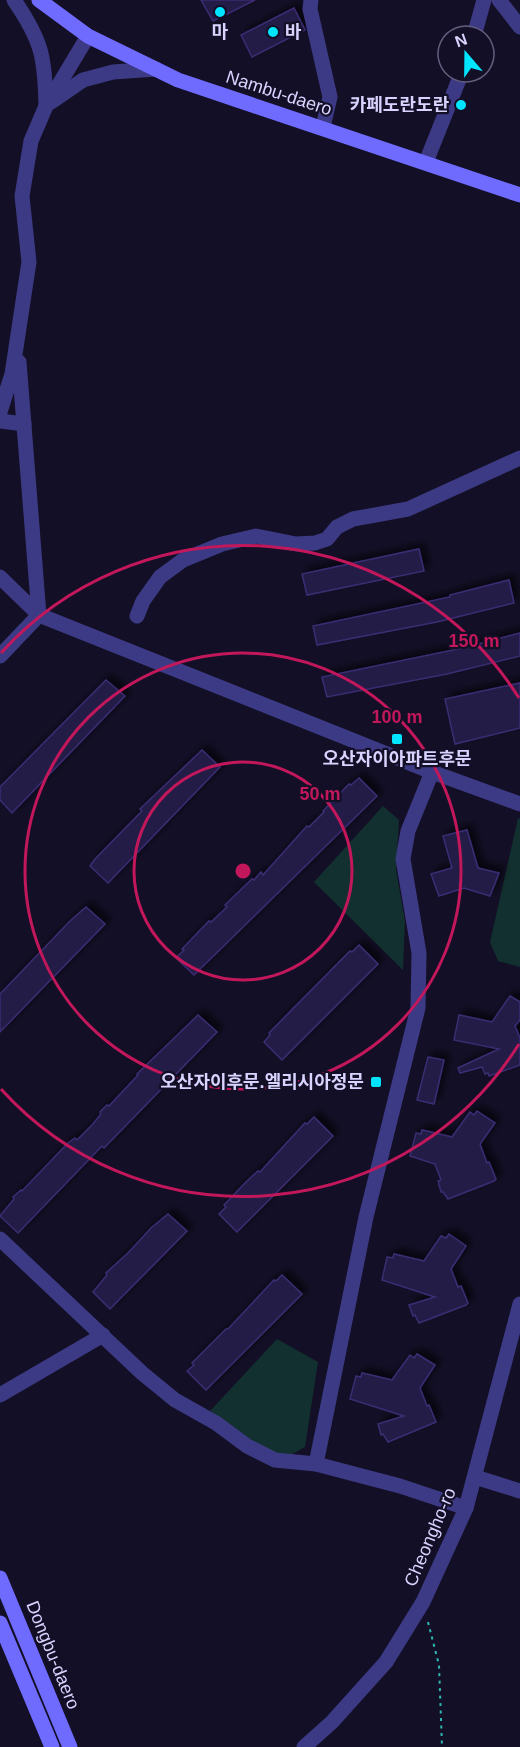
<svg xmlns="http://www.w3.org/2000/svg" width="520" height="1747" font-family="Arial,'Noto Sans KR',sans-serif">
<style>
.green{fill:#12302f}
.building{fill:#241b47;stroke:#3b2d73;stroke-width:1.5;filter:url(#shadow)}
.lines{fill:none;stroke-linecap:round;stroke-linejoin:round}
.path{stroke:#2fb8b0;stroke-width:2;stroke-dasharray:3 4.5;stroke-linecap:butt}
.minor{stroke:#3d3a85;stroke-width:15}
.tertiary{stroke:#3d3a85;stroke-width:15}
.secondary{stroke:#6f6bff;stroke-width:15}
.ring{fill:none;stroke:#c2185b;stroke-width:3}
.poi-dot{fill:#00e5ff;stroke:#130f26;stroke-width:2}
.labels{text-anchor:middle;stroke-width:4.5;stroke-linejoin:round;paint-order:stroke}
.poi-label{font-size:18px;font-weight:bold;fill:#d9d4ff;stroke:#130f26}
.street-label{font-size:18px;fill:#d9d4ff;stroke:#130f26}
.centre{fill:#c2185b;stroke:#130f26;stroke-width:3}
.ring-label{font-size:18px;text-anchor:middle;font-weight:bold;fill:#c2185b;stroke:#130f26;stroke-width:4.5;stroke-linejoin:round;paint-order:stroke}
</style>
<defs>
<filter id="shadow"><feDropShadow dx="5.5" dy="-5.5" stdDeviation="3" flood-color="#0009"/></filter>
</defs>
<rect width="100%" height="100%" fill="#130f26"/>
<g class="green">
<polygon points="383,806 399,820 396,870 405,921 403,970 314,882"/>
<polygon points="518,818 520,819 520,967 498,961 490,942"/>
<polygon points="277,1339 318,1362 305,1447 287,1457 257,1445 210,1411"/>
</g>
<g class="building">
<polygon points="201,0 255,0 213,21"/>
<polygon points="294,8 305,30 252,57 241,35"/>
<polygon points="419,549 424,571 307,595 302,574"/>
<polygon points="509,580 514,603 437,622 317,645 313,626 450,597 450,595"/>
<polygon points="520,633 520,656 447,674 327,697 322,677 463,648"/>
<polygon points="106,680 125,696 12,813 0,800 0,787"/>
<polygon points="520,683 520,728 455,744 445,699"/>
<polygon points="202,750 220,767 108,883 90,866 95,859 142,811 140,809"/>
<polygon points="359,778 377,796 194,975 176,958 184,950 182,949 209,921 211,922 227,907 225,905 252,879 254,880 261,872 263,875 307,826 309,827 324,812 323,811 349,784 351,785"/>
<polygon points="467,830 478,868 499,873 490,896 464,888 439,896 431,874 452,868 443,836"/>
<polygon points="86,907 105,924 0,1032 0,994 70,921"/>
<polygon points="359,945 378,964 282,1060 264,1042 270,1035 269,1033 350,951 352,952"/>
<polygon points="510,996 520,1002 520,1020 515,1026 520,1038 520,1065 489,1076 488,1073 485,1074 482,1067 460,1073 458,1068 499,1049 454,1040 459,1015 492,1022"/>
<polygon points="198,1015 217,1032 104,1148 102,1146 18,1233 0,1216 14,1199 13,1197 21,1190 22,1191 68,1143 75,1138 77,1140 92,1125 101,1114 100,1112 107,1105 109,1106 138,1075 137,1074"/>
<polygon points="428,1057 444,1060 434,1104 417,1100"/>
<polygon points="477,1111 495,1123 480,1144 487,1163 489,1162 496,1179 494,1181 448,1199 443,1192 441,1192 438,1181 441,1180 435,1164 410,1156 416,1133 421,1134 422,1130 452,1137 470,1112 474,1115"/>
<polygon points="314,1117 333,1136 237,1232 219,1214 226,1207 224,1205 246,1182 258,1171 260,1172 305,1123 307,1124"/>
<polygon points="168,1214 187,1231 110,1309 93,1292 107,1275 106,1273 129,1252 151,1228"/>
<polygon points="449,1234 466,1246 451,1269 458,1287 461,1286 468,1303 466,1305 419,1323 415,1315 413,1316 409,1305 435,1297 382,1280 387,1257 393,1258 394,1254 424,1261 441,1236 446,1238"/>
<polygon points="282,1275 302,1294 206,1390 187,1371 194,1365 192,1363 226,1329 228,1329 274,1280 276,1281"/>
<polygon points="417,1354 435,1365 420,1388 427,1406 429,1405 436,1422 388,1442 383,1434 381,1435 378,1424 404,1416 350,1399 356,1376 361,1377 362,1373 392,1380 410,1355 414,1358"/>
</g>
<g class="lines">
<polyline class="path" points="428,1622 439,1665 442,1747"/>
<g class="minor">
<path d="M14 0C42 41 45 57 46 106"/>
<polyline points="311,0 310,9 330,97 323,127"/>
<polyline points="499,0 520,27"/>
<polyline points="474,36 484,0"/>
<polyline points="51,102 83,80 113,72 156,69"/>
<polyline points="426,162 462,72"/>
<polyline points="19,362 39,615"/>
<polyline points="0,412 12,374 29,262 22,196 31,141 46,106 88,36"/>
<polyline points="0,421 24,424"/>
<polyline points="0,577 39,615"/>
<polyline points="137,616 143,601 160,577 183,560 222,544 256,536 296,544 315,543 327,539 337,527 353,519 408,509 520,458"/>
<polyline points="0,656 39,615 432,772 520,804"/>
<polyline points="0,1239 142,1373 175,1400 216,1423 247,1446 275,1460 316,1464 400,1486 466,1508"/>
<polyline points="0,1395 103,1335"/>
<polyline points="316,1464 366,1217 418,1008 419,953 403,859 408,831 432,772"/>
<polyline points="475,1477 520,1491"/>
</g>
<polyline class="tertiary" points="304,1747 332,1722 386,1662 423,1602 466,1508 520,1304"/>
<g class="secondary">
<polyline points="39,0 88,36 178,80 520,195"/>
<polyline points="0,1578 70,1747"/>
<polyline points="0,1623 52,1747"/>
</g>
</g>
<g class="ring">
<circle cx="243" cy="871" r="109"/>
<circle cx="243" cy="871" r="218"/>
<path d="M519 1044A326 326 0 0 1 1 1089M1 653A326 326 0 0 1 519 698"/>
</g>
<g class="poi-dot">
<circle cx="220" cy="12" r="6"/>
<circle cx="273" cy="32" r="6"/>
<circle cx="461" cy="105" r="6"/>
<rect x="391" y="733" width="12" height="12" rx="3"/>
<rect x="370" y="1076" width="12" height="12" rx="3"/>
</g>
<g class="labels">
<g class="poi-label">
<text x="220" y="38">마</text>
<text x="285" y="38" text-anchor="start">바</text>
<text x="449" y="111" text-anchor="end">카페도란도란</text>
<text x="397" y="765">오산자이아파트후문</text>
<text x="364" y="1088" text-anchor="end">오산자이후문.엘리시아정문</text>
</g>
<g class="street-label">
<text transform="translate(279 93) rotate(18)" y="6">Nambu-daero</text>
<text transform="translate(430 1537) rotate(-67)" y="6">Cheongho-ro</text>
<text transform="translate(53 1655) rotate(68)" y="6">Dongbu-daero</text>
</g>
</g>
<circle cx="243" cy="871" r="9" class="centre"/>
<g class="ring-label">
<text x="474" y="647">150 m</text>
<text x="397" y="723">100 m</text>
<text x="320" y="800">50 m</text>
</g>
<g transform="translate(466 54) rotate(340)"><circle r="28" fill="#130f26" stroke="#625e7d" stroke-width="1.5"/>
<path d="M0-4.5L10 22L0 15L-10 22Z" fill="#00e5ff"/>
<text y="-9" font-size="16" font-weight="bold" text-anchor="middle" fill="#d9d4ff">N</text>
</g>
</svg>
